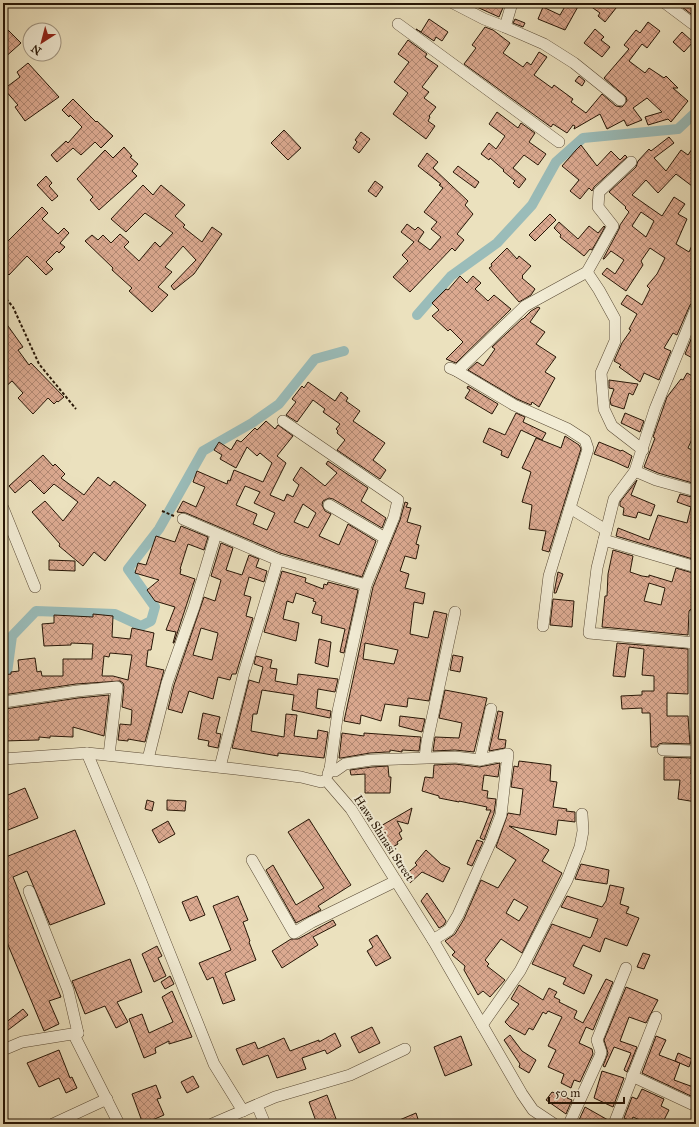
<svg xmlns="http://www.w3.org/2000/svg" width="699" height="1127" font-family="'IM FELL Great Primer',serif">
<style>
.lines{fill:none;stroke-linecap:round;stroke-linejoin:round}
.canal{stroke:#9abcb9;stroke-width:10}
.building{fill:url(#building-cross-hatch);stroke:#271606;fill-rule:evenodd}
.minor-casing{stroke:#584934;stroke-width:12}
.path{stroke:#271606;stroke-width:2;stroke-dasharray:3 2;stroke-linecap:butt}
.minor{stroke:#f2ecd5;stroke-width:11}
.labels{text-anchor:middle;stroke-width:4;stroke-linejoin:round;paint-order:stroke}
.street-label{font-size:12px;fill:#271606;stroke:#f2ecd5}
</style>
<defs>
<pattern id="building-cross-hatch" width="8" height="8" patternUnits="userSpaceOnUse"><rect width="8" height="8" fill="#dba990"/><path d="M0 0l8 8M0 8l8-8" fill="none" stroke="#b28974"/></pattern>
</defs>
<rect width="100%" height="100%" fill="#ebe1be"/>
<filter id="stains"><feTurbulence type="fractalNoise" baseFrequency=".005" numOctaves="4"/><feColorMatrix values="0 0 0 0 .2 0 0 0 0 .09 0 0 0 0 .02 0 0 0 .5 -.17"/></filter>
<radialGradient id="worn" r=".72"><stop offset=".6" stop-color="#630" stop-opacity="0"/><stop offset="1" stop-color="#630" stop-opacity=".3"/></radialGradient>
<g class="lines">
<g class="canal">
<polyline points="417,315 451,276 497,243 532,205 556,162 583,138 678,129 695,113 696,110"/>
<polyline points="3,675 7,673 12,636 36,611 115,614 141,626 151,621 155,607 128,569 159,529 203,451 252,423 279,404 315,359 344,351"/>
</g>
</g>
<g class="building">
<polygon points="468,3 505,3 499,17"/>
<polygon points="567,3 580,3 565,30 538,19 543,7 560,15"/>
<polygon points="586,3 600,3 605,6 607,3 620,3 605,22 598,16 600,13"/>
<polygon points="677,3 696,3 696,18"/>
<polygon points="429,19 448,32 442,41 436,37 434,41 416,29 421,32"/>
<polygon points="515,19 525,23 523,27 513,23"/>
<polygon points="648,22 660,31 647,48 642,44 629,61 645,73 649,68 664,78 666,76 678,88 673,88 688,101 671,122 668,119 648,125 645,117 662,112 647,98 633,108 642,120 627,126 624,120 607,129 600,114 574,129 575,126 573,125 567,133 553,124 551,127 464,64 476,48 472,45 485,27 493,30 510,43 503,53 523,67 527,62 531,65 539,52 547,57 534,75 552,88 554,85 573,99 571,102 586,113 602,94 616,106 622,107 627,101 626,97 604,78 629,49 624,45 636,30 640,33"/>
<polygon points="3,25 21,43 3,59"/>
<polygon points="595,29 604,37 601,40 610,47 602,57 584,43"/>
<polygon points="682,32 693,42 684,52 673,42"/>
<polygon points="408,40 427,54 425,57 438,66 422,87 429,92 424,98 436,107 429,116 430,117 428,121 435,126 426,139 393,114 408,93 394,82 409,62 398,54"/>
<polygon points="28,63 59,97 25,121 15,107 18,105 4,89 20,77 17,72"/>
<polygon points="579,76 585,81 582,86 575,81"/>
<polygon points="73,99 96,122 97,121 113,136 101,148 95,142 81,155 73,148 57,162 51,155 66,141 68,143 82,127 70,115 69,117 62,110"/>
<polygon points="497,112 518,128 521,123 535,133 529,142 546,154 538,165 524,155 513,168 526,179 519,188 513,183 515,181 503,171 504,170 490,158 489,160 481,154 489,143 496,149 505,136 489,124"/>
<polygon points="284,130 301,148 288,160 271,143"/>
<polygon points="361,132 370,139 359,153 353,148 357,142 355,140"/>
<path d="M669 137 674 143 654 158 666 171 681 150 688 155 696 143V189L676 174 658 193 646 180 632 195 662 216 674 197 685 204 678 214 687 219 676 244 689 252 696 237V258L691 269 696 271V298L690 305 677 335 673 333 664 348 671 351 659 380 644 373 640 382 619 367 621 365 614 361 622 343 631 330 629 329 637 314 621 304 627 295 642 305 650 289 647 286 657 274 665 258 650 248 641 261 643 265 626 291 602 274 607 268 615 274 624 260 611 251 604 259H603L619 229 620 225 629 212 625 208 626 207 609 192 636 167 638 161 649 149 651 151ZM641 212 654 221 646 237 632 226Z"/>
<polygon points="581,145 597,166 611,151 620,160 625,155 627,157 594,187 592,191 589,188 580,199 570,191 579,180 562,166 576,150"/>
<polygon points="124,147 132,156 130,157 138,164 132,171 137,176 99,210 90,200 93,197 77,179 105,150 113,158"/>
<polygon points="427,153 438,162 433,168 468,201 465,205 473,214 457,234 464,240 455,251 452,248 410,292 393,277 408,261 402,255 414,242 401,232 407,224 415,230 418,227 424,232 418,241 430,250 441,237 431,229 437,222 424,212 443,188 439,185 441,184 418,166"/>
<polygon points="458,166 479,182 475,188 453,172"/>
<polygon points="46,176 52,183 49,186 58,196 52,201 37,185"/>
<polygon points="375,181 383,187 376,197 368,191"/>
<polygon points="143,185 153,195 161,185 185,205 175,216 185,225 183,227 202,242 212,227 222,234 194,274 174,290 171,286 196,260 183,246 165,267 172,272 158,287 168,295 152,312 129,291 132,288 112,270 113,268 85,241 92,235 98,240 103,235 111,243 120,234 129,242 124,247 139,261 155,242 160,247 173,233 145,213 126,232 111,219"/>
<polygon points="42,207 48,213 42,219 58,234 64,228 69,233 60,243 65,247 59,253 57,251 46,262 53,269 46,275 27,256 9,275 3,269 3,246"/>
<polygon points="550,214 556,220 535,241 529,235"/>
<polygon points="559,222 578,239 589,226 598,233 604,226 605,227 592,250 590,249 584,256 560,237 561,235 554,228"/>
<polygon points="507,248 517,259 519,256 531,266 522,276 523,277 522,278 535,289 531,295 519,302 489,268 492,266 491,264"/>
<polygon points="460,276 467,283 473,276 481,283 475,289 488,301 494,295 511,309 456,363 446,359 463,342 450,329 448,331 432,316 439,310 432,303 446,289 448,290"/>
<polygon points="538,307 540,308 530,322 545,332 536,344 556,357 545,372 555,378 539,407 532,402 531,405 517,399 468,370 477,362 483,366 495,349 492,347 522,319 523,319 531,311"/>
<polygon points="3,319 23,347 18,350 29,365 31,363 64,397 58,402 57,401 54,404 48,398 33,414 18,398 23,393 12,381 3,389"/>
<polygon points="696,327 696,360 685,354"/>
<polygon points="687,373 696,378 696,430 688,448 696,452 696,484 658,473 644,467 655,438 653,437 667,397 681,379 683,380"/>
<polygon points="609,380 638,384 633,395 629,393 624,409 611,405 610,400 614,389 609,388"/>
<polygon points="308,382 335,401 341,392 348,398 346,401 360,411 353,421 385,443 373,460 386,470 380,479 337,450 345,440 337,433 338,431 336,429 340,424 323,412 325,409 313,400 297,422 286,415 296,402 292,399 302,386 304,388"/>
<polygon points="468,386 498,404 492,414 465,398 470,390 467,388"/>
<polygon points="516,413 525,417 523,422 546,433 542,440 521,430 508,458 501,455 502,451 483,442 489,428 505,435"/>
<polygon points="625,413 644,421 640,432 621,423"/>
<path d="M266 421 275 429 278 425 293 436 277 456 286 463 270 495 284 501 287 494 293 497 299 485 293 480 301 467 325 486 337 473 326 464 328 461 368 488 361 501 386 518 382 528 333 499 329 498 323 501 322 505 325 511 331 514 319 536 339 545 348 524 376 541 362 577 280 553 186 513 177 512 183 501 196 507 205 487 193 482 197 471 227 484 228 480 230 481 234 470 263 482 272 463 260 453 257 456 247 447 236 468 220 459 222 455 214 450 219 442 231 450 237 440 241 442 255 428 257 430ZM245 486 260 492 254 503 275 513 267 530 253 524 257 514 236 505ZM303 504 316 513 308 528 294 522Z"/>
<polygon points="565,436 579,445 581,449 549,552 542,550 546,531 529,529 532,505 522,502 531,472 522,468 536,438 561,448"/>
<polygon points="599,442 621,451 622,450 632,456 628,468 615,462 594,454"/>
<polygon points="43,455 53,466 55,464 65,474 61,478 84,495 98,477 110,486 114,481 146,505 105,561 94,552 83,566 59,546 60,544 32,512 45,501 63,521 78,502 54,484 44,494 30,480 15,493 9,486"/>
<polygon points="637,480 631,495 655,505 651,516 638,512 636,518 623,515 624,508 620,506 620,502"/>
<polygon points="680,494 696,498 696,560 616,536 618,528 649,540 658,515 687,523 691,507 677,502"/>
<path d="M405 502 408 503 406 507 411 508 407 522 421 526 416 544 419 545 416 559 405 556 400 571 409 574 405 588 425 593 423 604 414 602 410 634 428 638 434 611 447 614 429 701 408 698 407 707 385 704 381 721 361 715 360 724 344 721 373 587 400 520ZM365 643 398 650 394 664 363 659Z"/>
<polygon points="181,526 208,537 204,550 188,544 180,569 181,569 180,574 195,579 174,643 173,643 176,632 166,630 175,607 155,601 147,590 159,580 135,573 138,563 146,565 156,536 175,542"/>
<path d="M221 543 233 548 226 570 242 575 249 555 259 559 256 567 267 571 264 582 249 577 244 595 251 597 246 616 253 618 236 674H232L230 680 218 677 213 699 189 691 182 713 168 709 174 685 204 597 215 601 221 580 211 576ZM201 628 218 633 212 660 193 655Z"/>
<path d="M613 550 633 556 630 572 642 576 649 577V575L672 582 676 568 696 574V607L692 608 689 611 688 635 602 627 605 596H607L608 574ZM649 583 665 588 661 605 644 601Z"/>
<polygon points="49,560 75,561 75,571 49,570"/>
<polygon points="282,571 306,578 305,582 323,589 324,584 327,585 328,582 358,590 344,653 340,652 345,629 321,623 322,616 312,613 316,602 313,601 314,599 296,593 293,603 287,601 283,619 299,623 296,641 264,632"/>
<polygon points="558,572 563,574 556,593 554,593"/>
<polygon points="553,599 574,601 572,627 550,625"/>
<path d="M93 614 113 616 112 637 130 639 132 628 154 633 151 650H148L146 666 164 670 145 742 128 739V741L118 740 120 724 131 725 132 710 122 707 124 687 123 683 120 681 76 684 3 695V675L11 674V672L19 671 18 660 35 658 37 672 41 671 42 676H63V659H92L93 644 71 643V645L44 646 42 624 54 623V615L93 617ZM110 653 132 655 128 680 113 676H102L104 656 109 657Z"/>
<polygon points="319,639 331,642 328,667 315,663"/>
<polygon points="617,643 688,649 688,694 667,693 667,716 688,716 690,744 663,743 659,744 657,747 651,747 650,713 642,713 642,708 622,709 621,696 642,695 642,691 654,691 654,676 642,675 644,649 629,647 625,677 613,676"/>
<polygon points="453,655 463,657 460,672 450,670"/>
<polygon points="256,656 272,660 270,668 277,669 275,681 297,685 298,674 338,679 335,692 318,689 316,708 331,711 330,718 292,710 294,695 262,690 257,714 253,714 251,731 284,737 286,714 297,715 294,736 317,739 318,730 328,732 324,758 278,753 278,756 232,748 249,680 259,683 263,667 254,664"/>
<polygon points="445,690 487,698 474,752 455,750 433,751 435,737 459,738 462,723 439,718"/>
<polygon points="109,695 104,736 73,727 73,737 50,736 50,738 39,737 39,740 3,741 5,709 78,698"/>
<polygon points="498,711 503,712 498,739 506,740 505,748 489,751"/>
<polygon points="203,713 220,717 216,733 221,734 218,748 208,746 209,741 198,739"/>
<polygon points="400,716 425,719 422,732 399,726"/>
<polygon points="342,733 364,736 364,733 421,737 419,751 402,750 402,752 390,750 390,752 387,752 370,753 341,758 339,758"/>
<polygon points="664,757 692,758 691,774 695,774 696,802 678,799 680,780 664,780"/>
<path d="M519 761 551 765 550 781 557 782 553 807 567 809 566 811 575 812V822L558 820 556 835 509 826 549 850 542 861 562 873 522 953 501 939 485 960 489 964 487 966 505 980 490 997 483 991 478 995 464 970 465 966 452 955 455 952 445 941 455 934 464 919 481 880 498 888 516 860 496 847 508 813 520 815 523 789 511 787 514 766 518 767ZM514 899 528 907 519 921 506 913Z"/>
<polygon points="500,763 498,777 484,775 482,790 488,791 487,798 496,799 494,813 484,840 480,838 491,810 486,810 487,807 459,801 459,802 439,798 439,796 422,791 425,777 433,778 434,765 455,764 479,767"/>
<polygon points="388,766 389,777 391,777 390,793 365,793 365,774 351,775 350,770 372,767"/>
<polygon points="25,788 38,818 3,832 3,797"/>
<polygon points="147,800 154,802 152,811 145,809"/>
<polygon points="167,800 186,801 185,811 167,810"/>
<polygon points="412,808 408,824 397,821 402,831 399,833 402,839 397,842 398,844 391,848 379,827"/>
<polygon points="309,819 351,885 318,906 321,910 296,923 266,870 273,865 296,905 324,888 288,832"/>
<polygon points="168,821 175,834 159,843 152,830"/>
<polygon points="75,830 105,904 50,925 27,871 13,877 61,997 49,1001 59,1024 44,1031 3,933 3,858"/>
<polygon points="477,840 483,842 472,866 467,864"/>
<polygon points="426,850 441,864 450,868 443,882 422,872 410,883 404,876 417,865 415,863"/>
<polygon points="581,864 609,870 607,884 575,879"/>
<polygon points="610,885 624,888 620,904 629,907 626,913 639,918 627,946 605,938 600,952 583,945 573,966 592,975 584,994 563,984 566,978 532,964 552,924 590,938 591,937 598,919 561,907 567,896 602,907 606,901"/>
<polygon points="427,893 446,921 444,925 439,928 421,901"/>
<polygon points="197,896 205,915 190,921 182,902"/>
<polygon points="238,896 248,920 243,922 250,941 249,942 256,960 225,973 235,1000 223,1004 213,977 207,980 199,963 231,950 213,906"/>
<polygon points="333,920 336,925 313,937 318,945 282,968 272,951 291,939 298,939"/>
<polygon points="377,935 391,958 376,966 367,951 373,947 369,940"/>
<polygon points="157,946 162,956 158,958 166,976 154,982 142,954"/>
<polygon points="643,953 650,955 644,969 637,967"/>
<polygon points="130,959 142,992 117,1002 128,1022 116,1028 105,1006 85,1014 72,981"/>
<polygon points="170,976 174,984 165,989 161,982"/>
<polygon points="606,979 613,982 593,1030 586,1027 579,1043 592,1049 593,1054 580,1082 574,1080 571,1088 561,1083 564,1074 548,1067 556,1050 548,1046 562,1017 548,1011 546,1014 543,1012 533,1030 529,1028 525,1035 510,1027 505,1022 519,1004 511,999 519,985 543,1000 549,988 557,992 554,997 560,1000 559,1002 577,1011 574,1018 583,1023"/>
<polygon points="626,987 658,1000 646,1023 629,1017 620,1041 637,1047 627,1072 624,1070 631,1053 614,1047 605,1067 603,1066 608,1053 604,1040"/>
<polygon points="172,991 192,1037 169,1044 169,1041 155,1048 156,1053 144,1058 129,1019 142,1014 149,1033 173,1022 162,997"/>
<polygon points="23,1009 28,1015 8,1030 4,1024"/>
<polygon points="372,1027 380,1043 359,1053 351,1037"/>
<polygon points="335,1033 341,1046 327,1054 325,1050 302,1058 306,1069 277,1078 268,1055 243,1065 236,1049 255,1042 258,1049 284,1038 290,1051 319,1040 319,1042"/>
<polygon points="510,1035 522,1051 536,1060 529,1073 519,1067 520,1064 504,1040"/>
<polygon points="461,1036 472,1065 445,1076 434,1047"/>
<polygon points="656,1036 666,1040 659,1055 680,1063 674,1080 696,1088 693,1097 642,1073"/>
<polygon points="59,1050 70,1078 72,1077 77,1088 66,1093 59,1078 39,1087 27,1063"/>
<polygon points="678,1053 692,1059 689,1067 675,1061"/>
<polygon points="602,1071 624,1078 613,1107 594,1098"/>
<polygon points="193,1076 199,1087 187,1093 181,1082"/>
<polygon points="156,1085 161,1098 157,1099 164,1115 143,1124 132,1094"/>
<polygon points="642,1089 664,1099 661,1106 669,1110 662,1124 649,1124 633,1117 631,1121 624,1118 632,1097 637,1099"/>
<polygon points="558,1091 567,1097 567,1098 572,1100 566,1114 546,1100 552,1092 557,1094"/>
<polygon points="327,1095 338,1124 317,1124 309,1102"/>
<polygon points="585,1107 608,1120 607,1124 587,1124 579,1120"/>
<polygon points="416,1113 419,1122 413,1124 390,1124"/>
</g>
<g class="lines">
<defs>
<g id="minor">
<polyline points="453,3 484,19 505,27 544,44 574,63 620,100"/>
<polyline points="665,3 693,24"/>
<polyline points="398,24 559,142"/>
<polyline points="505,27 512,3"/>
<polyline points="587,272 599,290 615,319 615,341 601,373 604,409 612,426 643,450"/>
<polyline points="450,368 457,371 514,405 568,429 585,440 588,449 549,576 543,626"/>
<polyline points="457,371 525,306 587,272 613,226 598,207 599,192 631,162"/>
<polyline points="283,421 398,500 394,517 366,585 338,711 330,769"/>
<polyline points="635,471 656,480 696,491"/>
<polyline points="329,505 385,538"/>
<polyline points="3,508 35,587"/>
<polyline points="570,508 606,530"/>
<polyline points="183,519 278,560 366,585"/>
<polyline points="604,540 696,567"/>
<polyline points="695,614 695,713 696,740"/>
<polyline points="695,643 589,633 597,568 614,499 635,471 655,409 696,308"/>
<polyline points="4,702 77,691 117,687 109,755"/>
<polyline points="663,750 696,751"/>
<polyline points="87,753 142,884 214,1064 243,1111"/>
<polyline points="425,757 427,742 455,612"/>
<polyline points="3,759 87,753 236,769 301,777 321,782 326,780 351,809 396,881 433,940 522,1094 533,1110 554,1124"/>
<polyline points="148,759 167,683 194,607 216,534"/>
<polyline points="480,760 491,709"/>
<polyline points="220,767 244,673 278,560"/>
<polyline points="328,774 330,769 335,771 345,764 371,760 455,757 480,760 508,754 501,815 492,839 458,915 449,930 433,940"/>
<polyline points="252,860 294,933 312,922 396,881"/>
<polyline points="29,891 68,990 78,1033 74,1035 119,1124"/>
<polyline points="482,1025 520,971 567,880 580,847 583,831 582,814"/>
<polyline points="3,1050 22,1042 78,1033"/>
<polyline points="632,1076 696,1106"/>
<polyline points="257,1105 265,1124"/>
<polyline points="53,1124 107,1099"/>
<polyline points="212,1124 275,1097 350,1075 405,1049"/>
<polyline points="569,1124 600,1056 601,1052 597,1040 626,968"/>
<polyline points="614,1124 656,1017"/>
</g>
</defs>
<use href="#minor" class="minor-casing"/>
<g class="path">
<polyline points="3,295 13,307 39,364 76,409"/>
<polyline points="162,511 174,516"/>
</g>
<use href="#minor" class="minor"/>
</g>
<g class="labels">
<g class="street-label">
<text transform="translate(384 838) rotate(57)" y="4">Hawa Shinasi Street</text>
</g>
</g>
<rect width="699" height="1127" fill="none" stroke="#ebe1be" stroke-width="16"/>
<rect x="4" y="4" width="691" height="1119" fill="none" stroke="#271606" stroke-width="2"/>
<rect x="8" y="8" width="683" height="1111" fill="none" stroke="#271606"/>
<g transform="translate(42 42) rotate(216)"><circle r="19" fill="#f2ecd5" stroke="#a19682"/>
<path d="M0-3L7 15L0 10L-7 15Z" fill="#8f2418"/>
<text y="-6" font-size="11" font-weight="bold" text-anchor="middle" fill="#271606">N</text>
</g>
<path d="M549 1097v6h75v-6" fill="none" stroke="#271606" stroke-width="2"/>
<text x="555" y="1097" font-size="12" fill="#271606" stroke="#f2ecd5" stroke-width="3" paint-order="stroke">50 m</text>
<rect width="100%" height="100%" filter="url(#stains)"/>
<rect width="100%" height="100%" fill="url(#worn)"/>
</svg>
